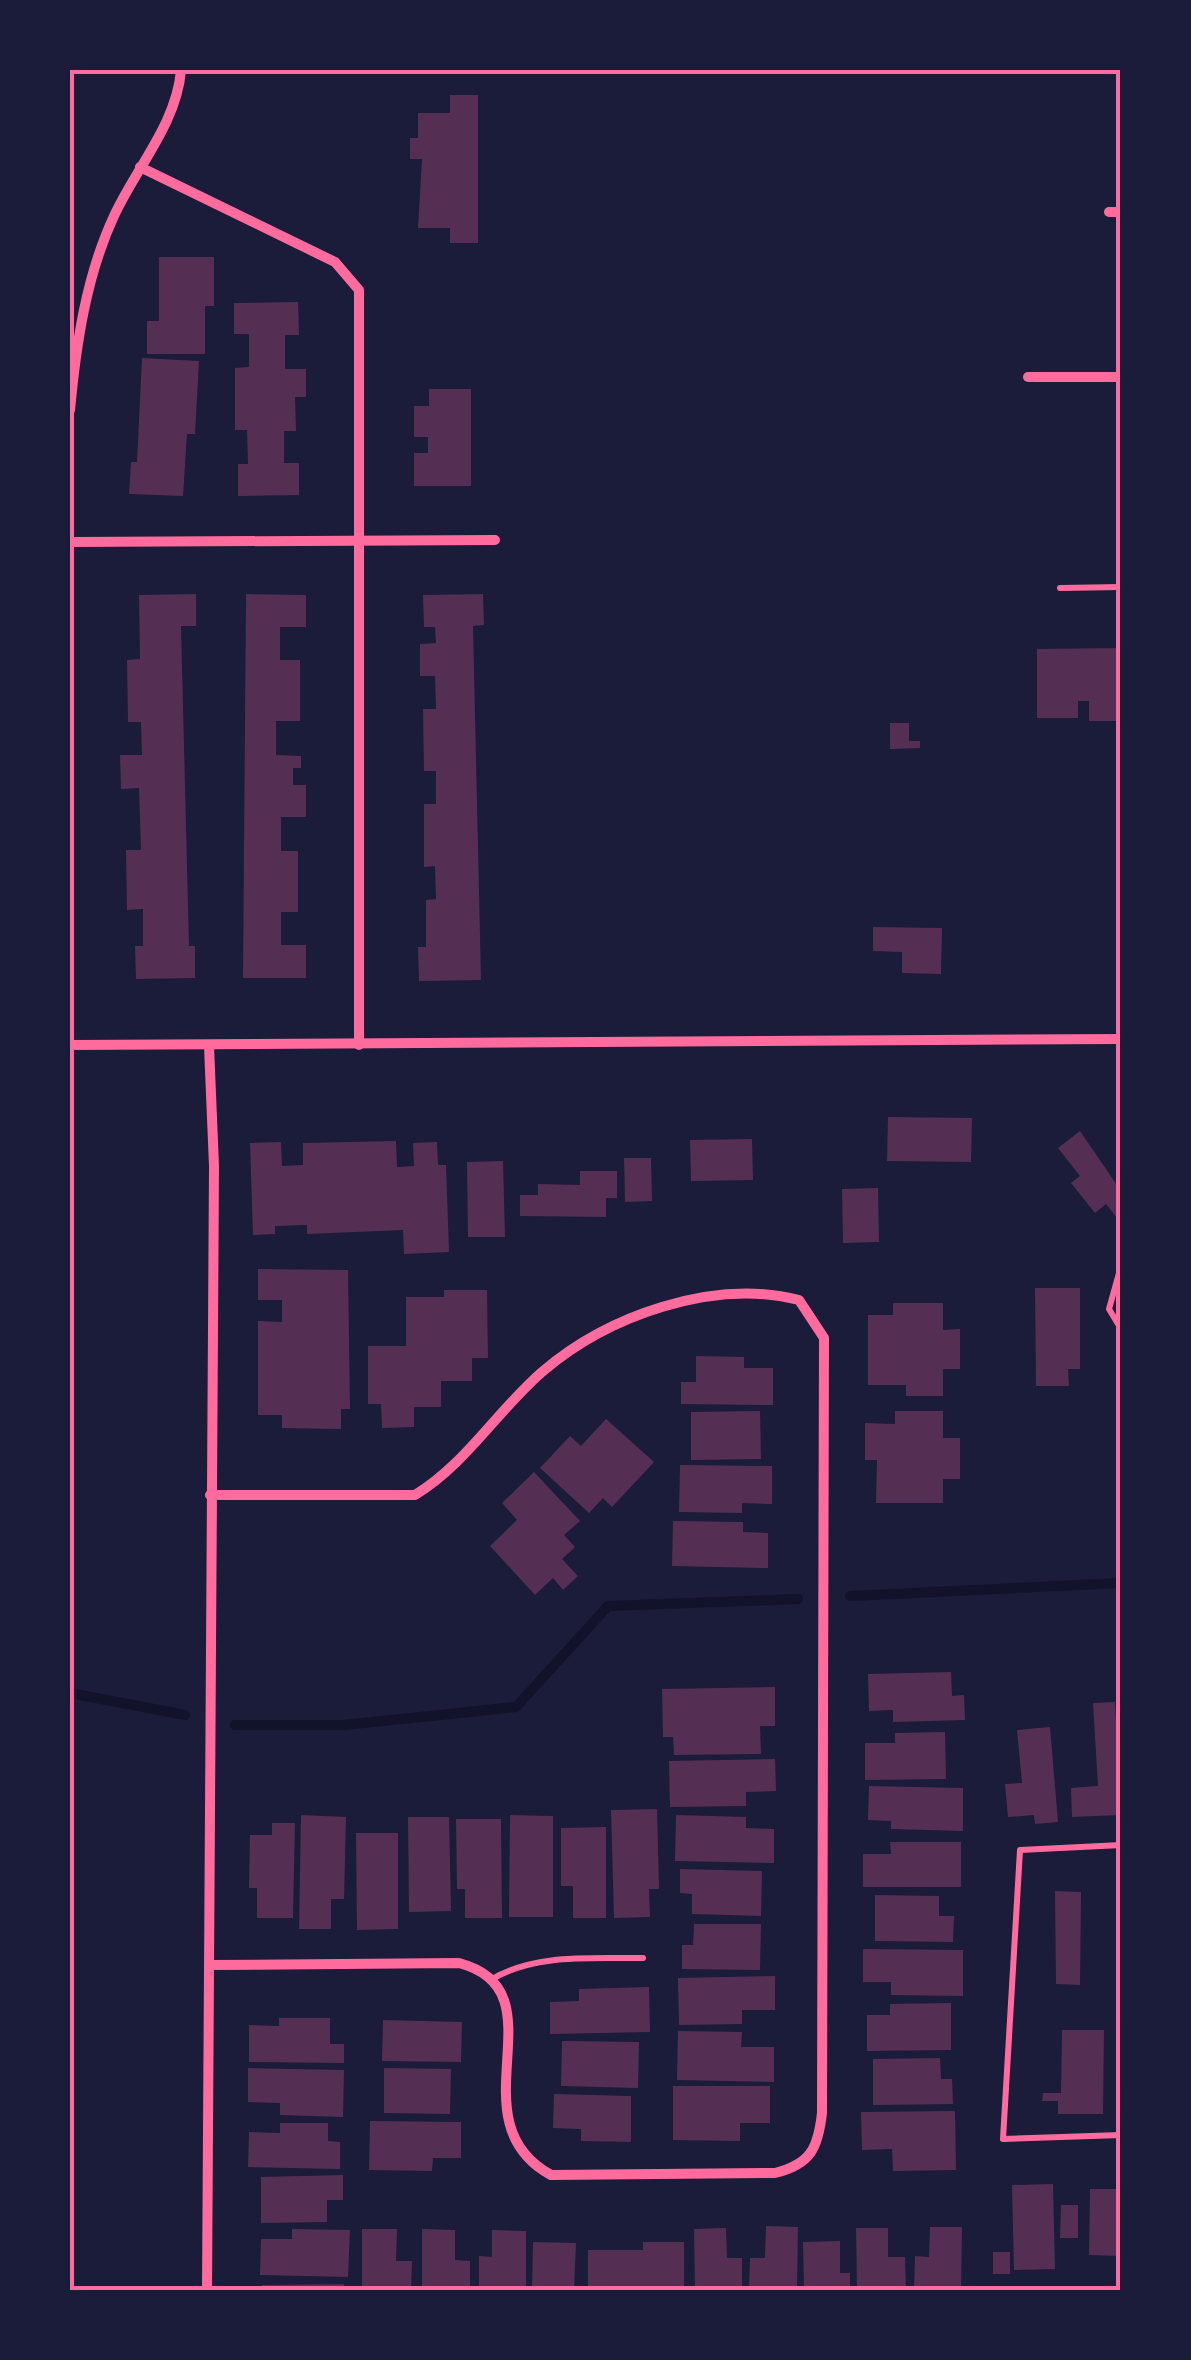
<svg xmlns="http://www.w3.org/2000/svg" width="1191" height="2360" font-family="Montserrat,sans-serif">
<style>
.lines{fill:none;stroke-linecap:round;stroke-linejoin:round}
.stream{stroke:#12122b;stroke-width:10}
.building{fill:#542f53}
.service{stroke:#ff6b9d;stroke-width:6}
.minor{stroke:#ff6b9d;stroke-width:10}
.neatline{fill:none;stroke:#ff6b9d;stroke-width:4}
</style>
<rect width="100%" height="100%" fill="#1b1b3a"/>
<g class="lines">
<g class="stream">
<polyline points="850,1596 1121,1583"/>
<polyline points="70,1693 185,1715"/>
<polyline points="235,1725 344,1725 516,1707 608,1606 798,1599"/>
</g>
</g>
<g class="building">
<polygon points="450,95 478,95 478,243 450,243 450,228 418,228 422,159 410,159 410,138 418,138 418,113 450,113"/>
<polygon points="159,257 214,257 214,306 205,306 205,354 147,354 147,321 159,321"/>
<polygon points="298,302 299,335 285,335 285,369 306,369 306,397 295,397 296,431 284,431 284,463 299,463 299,495 238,496 238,464 248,464 247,430 235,430 235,368 249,367 249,334 234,334 234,303"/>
<polygon points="142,358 199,361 195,434 187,434 183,496 129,494 131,462 137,462"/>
<polygon points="429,389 471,389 471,486 414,486 414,453 428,453 428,437 414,437 414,406 429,406"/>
<polygon points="196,594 196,626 181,626 189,946 195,946 195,978 136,979 135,946 143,946 143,909 127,910 126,850 141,850 139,788 121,789 120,755 142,755 141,722 128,722 127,660 140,659 139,595"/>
<polygon points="246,594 306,595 306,627 280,627 280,660 300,660 300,721 276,721 276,755 301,756 301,768 293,768 293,785 306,785 306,817 281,817 281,851 298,851 298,912 281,912 281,945 306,945 306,978 243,978"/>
<polygon points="483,594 484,625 473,626 481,980 419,981 418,947 426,947 426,900 436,899 435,866 424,867 424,804 436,804 436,771 424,771 423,709 436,709 435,676 420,676 420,644 436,643 435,627 424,627 423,595"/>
<polygon points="1121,648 1121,721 1089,721 1089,701 1078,701 1078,718 1037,718 1037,649"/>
<polygon points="890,723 909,723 909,741 920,741 920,748 890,749"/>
<polygon points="873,927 942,928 941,974 902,973 902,952 873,951"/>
<polygon points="888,1117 972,1118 971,1162 887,1161"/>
<polygon points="1080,1131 1121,1191 1121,1223 1106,1204 1095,1213 1071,1183 1080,1176 1058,1148"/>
<polygon points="752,1139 753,1180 691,1181 690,1140"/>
<polygon points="396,1141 397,1167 414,1166 413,1143 437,1142 438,1165 446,1165 449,1252 404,1254 403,1230 307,1234 307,1225 275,1226 275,1234 253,1235 250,1143 281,1142 282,1166 303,1165 303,1143"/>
<polygon points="624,1158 651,1158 652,1201 625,1202"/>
<polygon points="503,1161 505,1237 468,1237 467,1162"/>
<polygon points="580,1171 617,1171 617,1198 606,1198 606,1217 520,1216 520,1195 538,1195 538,1184 580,1185"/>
<polygon points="878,1188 879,1242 843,1243 842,1189"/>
<polygon points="258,1269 348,1270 350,1409 341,1409 341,1429 282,1428 282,1415 258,1415 258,1321 282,1322 282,1300 258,1300"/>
<polygon points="1035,1288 1080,1288 1080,1369 1068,1369 1069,1386 1036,1386"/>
<polygon points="444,1290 487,1290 488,1358 472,1358 472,1381 441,1381 441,1407 414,1407 414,1427 382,1428 381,1404 368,1404 368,1346 406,1346 406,1297 444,1297"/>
<polygon points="893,1303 943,1303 943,1330 960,1329 960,1369 943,1369 943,1396 906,1396 906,1385 868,1385 868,1315 893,1315"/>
<polygon points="696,1356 744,1357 744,1368 773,1368 773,1405 681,1404 681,1382 696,1382"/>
<polygon points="760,1411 761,1459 691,1460 691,1412"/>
<polygon points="895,1411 943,1411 943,1438 960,1438 960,1479 943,1479 943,1503 876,1503 877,1460 865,1460 865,1423 895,1424"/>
<polygon points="606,1419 654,1462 612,1507 603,1498 589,1513 540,1468 570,1436 581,1446"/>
<polygon points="680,1465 772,1466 772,1504 742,1503 742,1513 679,1512"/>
<polygon points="534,1472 580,1521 564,1535 575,1547 562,1559 578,1576 563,1590 553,1578 535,1595 490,1546 517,1520 502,1503"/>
<polygon points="673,1521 743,1522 743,1532 768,1533 768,1568 672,1566"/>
<polygon points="951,1672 952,1696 964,1695 965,1720 893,1722 893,1710 869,1711 868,1674"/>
<polygon points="775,1687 775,1726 760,1726 761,1754 674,1755 673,1737 663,1737 662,1689"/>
<polygon points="1115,1702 1121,1815 1072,1817 1071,1788 1098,1786 1093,1703"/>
<polygon points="1050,1727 1058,1822 1035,1824 1034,1815 1008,1817 1005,1784 1022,1783 1017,1730"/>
<polygon points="945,1732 946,1779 865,1780 865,1743 895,1743 895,1733"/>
<polygon points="775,1759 776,1791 746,1792 746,1806 670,1807 669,1761"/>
<polygon points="869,1786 963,1788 963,1831 891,1829 891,1821 868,1820"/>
<polygon points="657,1809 659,1889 649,1889 650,1917 614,1918 611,1810"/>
<polygon points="301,1815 346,1817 344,1899 331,1899 331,1929 299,1929"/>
<polygon points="510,1815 553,1816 553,1917 509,1917"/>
<polygon points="676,1815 746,1817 746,1828 774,1829 774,1863 675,1861"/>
<polygon points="408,1817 449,1817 451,1911 409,1912"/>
<polygon points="456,1819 501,1819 502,1918 465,1918 465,1889 457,1889"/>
<polygon points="272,1823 295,1823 293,1918 257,1918 257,1888 249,1888 250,1835 272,1835"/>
<polygon points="606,1827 606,1918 573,1918 573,1886 561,1886 561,1828"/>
<polygon points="356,1833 398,1833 398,1929 357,1930"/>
<polygon points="890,1842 961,1842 961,1887 863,1887 863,1854 891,1854"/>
<polygon points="680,1869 762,1871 761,1916 692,1914 692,1894 680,1893"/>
<polygon points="1055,1891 1081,1892 1080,1985 1056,1984"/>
<polygon points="875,1895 939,1896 939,1916 954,1916 953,1942 875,1941"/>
<polygon points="694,1924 761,1924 760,1970 682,1969 682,1945 693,1945"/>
<polygon points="863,1949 963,1950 963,1996 891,1995 891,1982 863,1982"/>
<polygon points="775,1976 775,2010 742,2010 742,2024 679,2025 678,1978"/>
<polygon points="649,1987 650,2032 550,2034 550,2002 579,2001 579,1989"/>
<polygon points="951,2003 951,2050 867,2051 867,2015 890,2015 890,2004"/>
<polygon points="279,2018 330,2018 330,2044 344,2044 344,2063 249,2062 249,2025 279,2026"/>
<polygon points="383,2020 462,2022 461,2062 382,2061"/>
<polygon points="1062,2030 1104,2030 1103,2114 1058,2114 1058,2101 1042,2101 1043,2093 1061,2093"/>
<polygon points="678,2031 742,2032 741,2047 774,2047 774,2082 677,2080"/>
<polygon points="562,2041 639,2042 638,2088 561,2086"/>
<polygon points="940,2058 941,2079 952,2079 953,2104 873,2105 873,2059"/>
<polygon points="248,2068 344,2070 343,2117 280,2115 280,2103 248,2102"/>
<polygon points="384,2068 451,2069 450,2114 384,2113"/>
<polygon points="673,2086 770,2086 770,2123 740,2123 740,2141 673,2140"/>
<polygon points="554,2094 631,2096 631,2142 581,2141 581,2129 553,2128"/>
<polygon points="955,2111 956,2170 893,2171 892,2149 862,2150 861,2112"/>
<polygon points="370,2121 461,2122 461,2158 433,2158 432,2171 369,2170"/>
<polygon points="280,2123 328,2123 328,2141 340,2142 340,2169 248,2167 249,2132 280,2133"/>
<polygon points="343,2175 343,2200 327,2200 327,2222 261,2223 261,2177"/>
<polygon points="1053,2184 1055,2269 1014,2270 1012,2185"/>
<polygon points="1090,2189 1121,2189 1121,2256 1089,2255"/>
<polygon points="1061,2205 1078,2205 1078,2238 1060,2238"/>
<polygon points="766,2226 798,2227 797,2290 749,2290 750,2258 765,2258"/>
<polygon points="930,2227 962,2227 961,2290 914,2290 915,2256 929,2257"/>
<polygon points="726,2228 727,2258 742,2258 742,2290 695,2290 694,2229"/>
<polygon points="856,2228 888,2228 888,2257 905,2257 906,2290 857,2290"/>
<polygon points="292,2229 350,2230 348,2277 260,2275 261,2239 292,2239"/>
<polygon points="362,2229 397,2229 396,2261 412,2261 411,2290 362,2290"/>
<polygon points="422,2229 455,2230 455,2260 470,2261 470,2290 422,2290"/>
<polygon points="492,2230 526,2231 526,2290 479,2290 479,2256 492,2257"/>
<polygon points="840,2241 840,2273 850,2273 850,2290 804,2290 803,2242"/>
<polygon points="533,2242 576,2243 574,2290 532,2290"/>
<polygon points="643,2242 684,2242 684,2290 588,2290 588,2250 643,2250"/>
<rect x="993" y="2252" width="17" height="22"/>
<polygon points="344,2284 344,2290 262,2290 262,2285"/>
</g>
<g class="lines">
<g class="service">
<polyline points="1060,588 1121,587"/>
<polyline points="1121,1266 1109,1309 1121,1329"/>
<polyline points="1121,1845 1020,1850 1003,2139 1121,2135"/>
<path d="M492 1979C537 1953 592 1959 643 1958"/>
</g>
<g class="minor">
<polyline points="140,167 335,262 359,290 359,1045"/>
<polyline points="1109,212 1121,212"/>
<polyline points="1028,377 1121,377"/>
<path d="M70 410C76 345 86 276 114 216 136 168 177 123 181 70"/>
<polyline points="70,542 495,540"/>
<polyline points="70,1045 1121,1039"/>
<path d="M210 1495H415C466 1464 497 1411 542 1372 607 1316 713 1278 799 1300L824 1338 822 2113C818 2148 811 2164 775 2173L551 2175C451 2120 565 1991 459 1963L211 1965"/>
<polyline points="207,2290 214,1166 209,1046"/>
</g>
</g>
<rect width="1191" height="2360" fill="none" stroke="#1b1b3a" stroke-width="145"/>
<rect x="72" y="72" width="1046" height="2216" class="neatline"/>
</svg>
